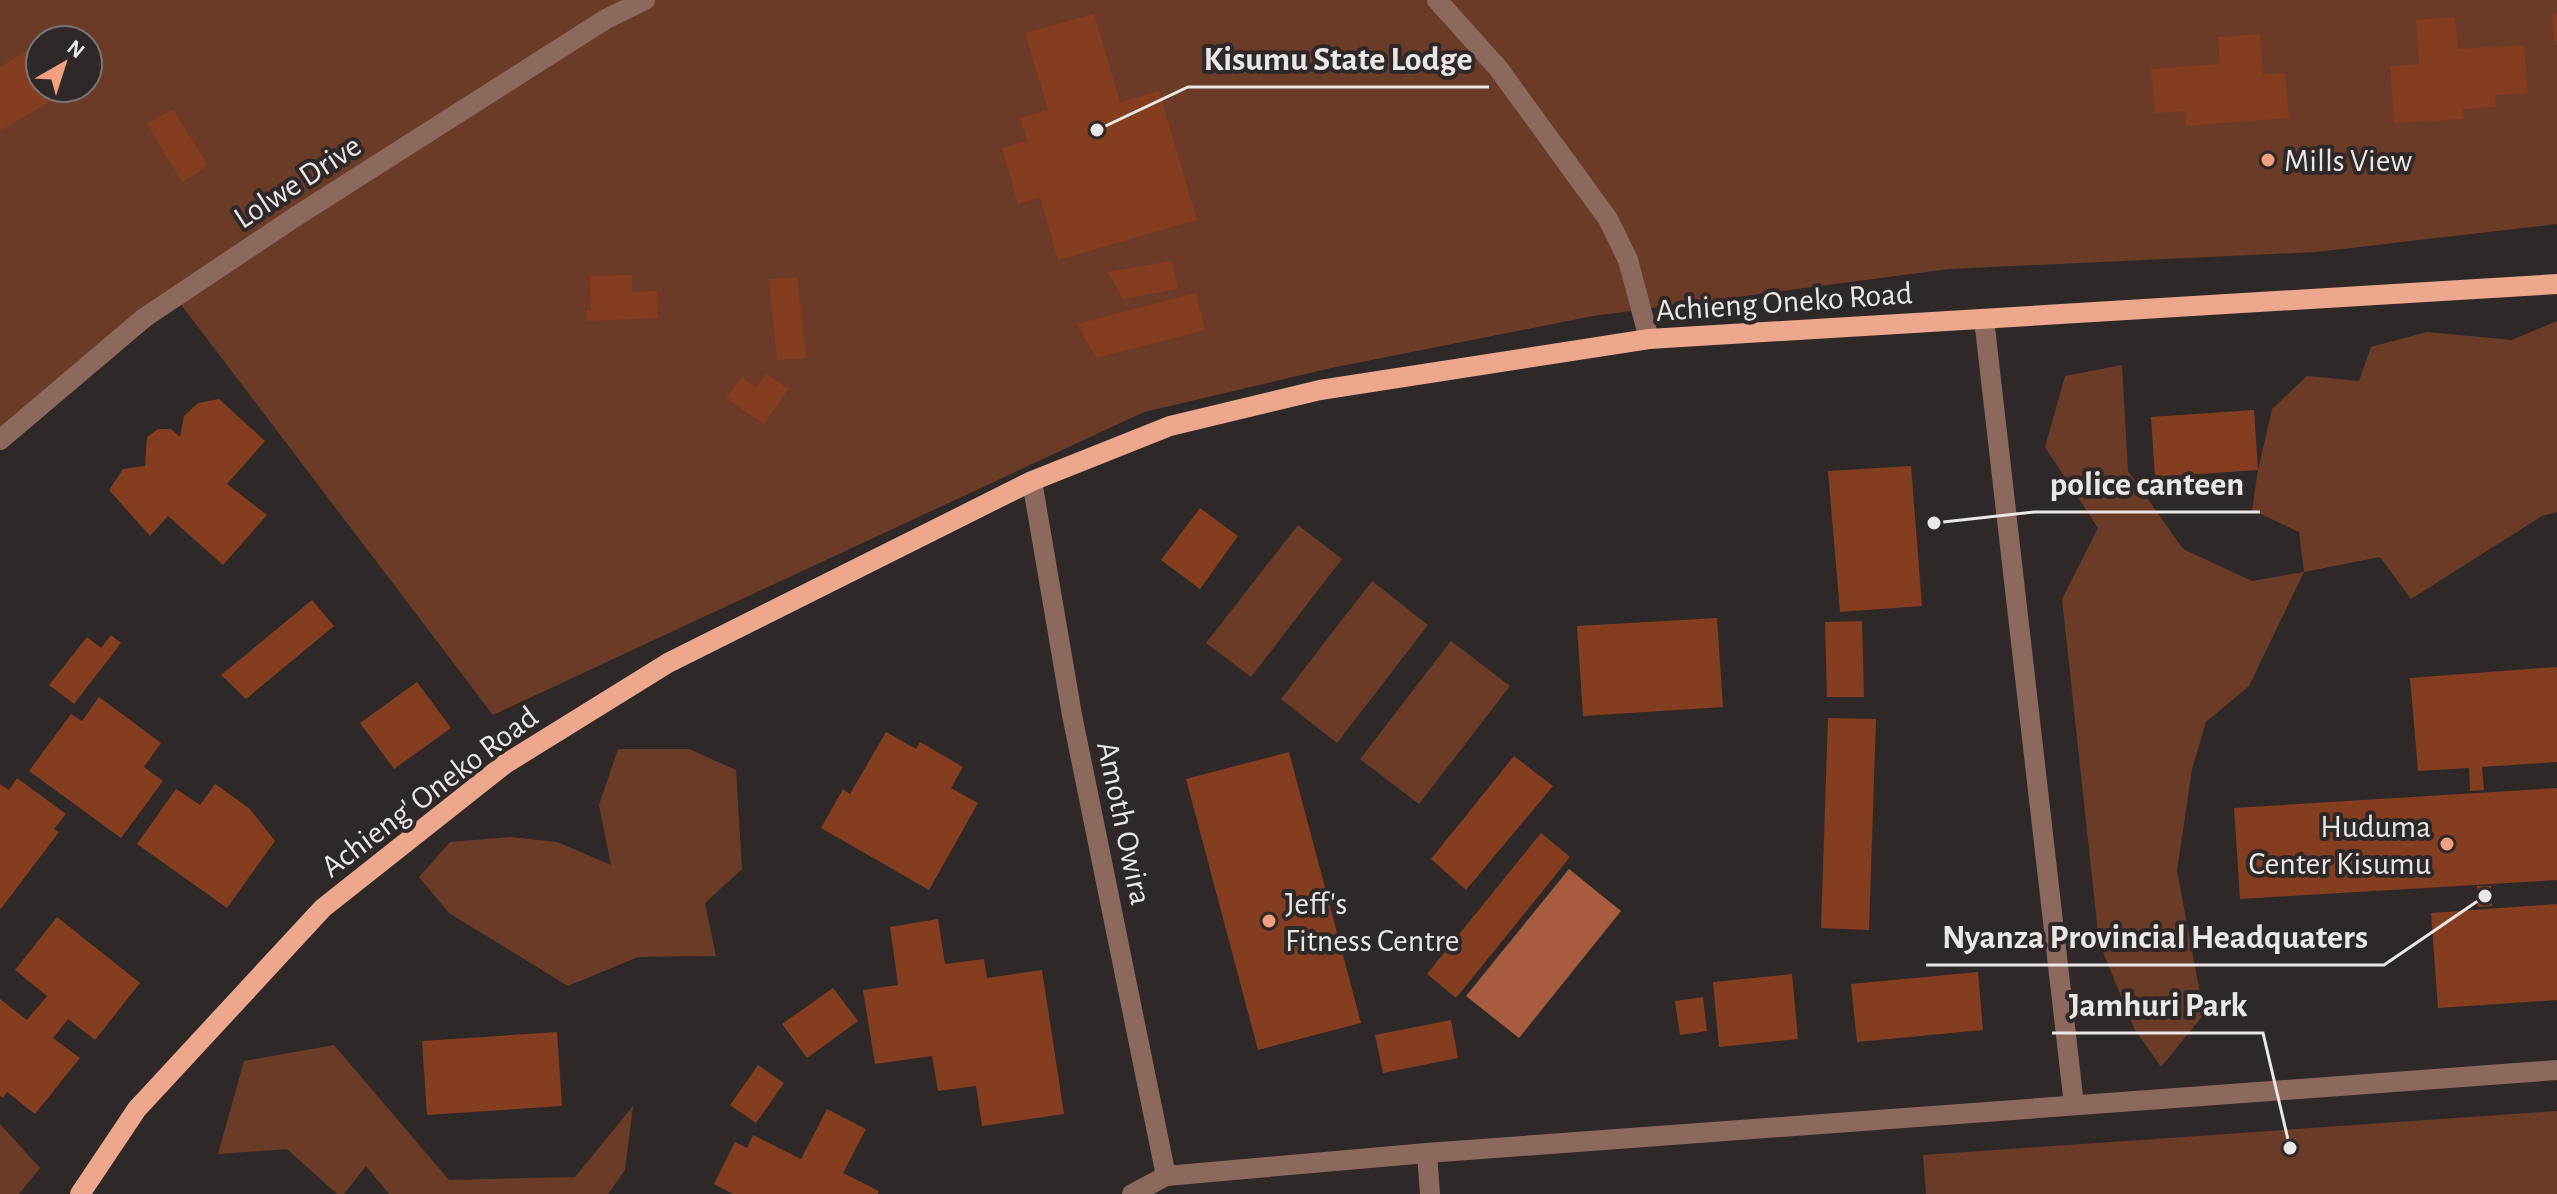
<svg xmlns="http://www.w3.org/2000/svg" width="2557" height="1194" font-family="'Alegreya Sans',sans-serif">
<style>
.green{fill:#6c3b28;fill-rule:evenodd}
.water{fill:#a75c3f}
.building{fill:#843d1f}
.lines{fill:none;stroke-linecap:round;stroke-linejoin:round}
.minor{stroke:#8c695c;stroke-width:20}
.major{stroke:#eda78d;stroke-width:20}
.poi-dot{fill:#f2a080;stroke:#2e2928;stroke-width:3}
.labels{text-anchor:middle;stroke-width:8;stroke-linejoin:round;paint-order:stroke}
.poi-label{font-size:32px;fill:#eae7e6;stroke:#2e2928;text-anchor:start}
.street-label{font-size:32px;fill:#eae7e6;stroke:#2e2928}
.leader{fill:none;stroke:#eae7e6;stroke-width:3}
.callout-dot{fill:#eae7e6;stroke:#2e2928;stroke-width:3}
.callout-label{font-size:34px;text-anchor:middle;font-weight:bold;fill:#eae7e6;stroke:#2e2928;stroke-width:8;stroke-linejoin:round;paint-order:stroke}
</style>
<rect width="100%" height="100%" fill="#2e2928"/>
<g class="green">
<path d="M0 0H2557V224L2316 252 1949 269 1593 316 1331 368 1144 412 493 715 176 298 0 444ZM40 40H88V88H40Z"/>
<polygon points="2557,321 2557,512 2542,516 2411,599 2380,557 2304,572 2249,686 2206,722 2192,769 2177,871 2204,1014 2161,1067 2134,1028 2099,942 2062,599 2098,528 2045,447 2065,376 2122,365 2128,471 2183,549 2252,581 2304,572 2299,532 2252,510 2258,470 2272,409 2307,376 2359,381 2371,347 2427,332 2512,340"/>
<polygon points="1298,525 1342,559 1251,677 1206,643"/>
<polygon points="1372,581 1428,625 1337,743 1281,699"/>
<polygon points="1451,641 1510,686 1419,804 1360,759"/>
<polygon points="618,749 689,749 736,770 742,869 705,903 716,956 638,957 568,986 449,913 419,877 450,842 511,837 557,842 611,865 599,805"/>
<polygon points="334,1045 449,1180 575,1177 633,1106 625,1170 608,1194 389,1194 366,1166 344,1194 337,1194 287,1149 218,1154 244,1061"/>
<polygon points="2557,1111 2557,1194 1926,1194 1923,1155"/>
<polygon points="0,1124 40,1168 19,1194 0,1194"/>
</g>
<polygon class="water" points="1569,869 1621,911 1519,1038 1466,996"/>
<g class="building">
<polygon points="2557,13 2557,45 2555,45 2552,14"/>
<polygon points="1094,14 1120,102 1159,91 1197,220 1058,260 1040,197 1018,204 1002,148 1027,141 1020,118 1048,110 1025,33"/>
<polygon points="2455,17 2458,49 2524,45 2528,93 2495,95 2496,107 2463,109 2464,119 2394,123 2390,66 2419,64 2416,20"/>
<polygon points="2260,34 2263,74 2285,73 2289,118 2186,126 2185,111 2155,113 2151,69 2220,64 2218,37"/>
<polygon points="40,43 40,88 72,88 0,131 0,67"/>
<polygon points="173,109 208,166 182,182 147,124"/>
<polygon points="1172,261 1178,289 1123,299 1108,272"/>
<polygon points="632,275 632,292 657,291 658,318 587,321 586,310 591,311 590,276"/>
<polygon points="797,277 806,358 777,360 769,279"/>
<polygon points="1196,293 1205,330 1096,358 1077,324"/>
<polygon points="766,373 788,389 764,424 726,398 742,377 756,388"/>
<polygon points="219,399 265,441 227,484 267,515 223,565 168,516 150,536 109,490 123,469 145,466 147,437 158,429 171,429 180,437 184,416 198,403"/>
<polygon points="2254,410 2258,470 2155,477 2151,417"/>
<polygon points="1911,466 1922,606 1840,612 1828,471"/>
<polygon points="1200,508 1238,536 1200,589 1161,560"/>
<polygon points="312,600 334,626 246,699 221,675"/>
<polygon points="1717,618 1723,707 1583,716 1577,626"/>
<polygon points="1862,621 1864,697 1827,697 1825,622"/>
<polygon points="111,635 121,643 74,704 49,685 87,637 101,648"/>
<polygon points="2557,667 2557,762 2482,767 2484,790 2470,791 2469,768 2418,771 2410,678"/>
<polygon points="417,682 451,728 394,769 360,723"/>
<polygon points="99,697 161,743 144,767 163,781 121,838 29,771 71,714 82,721"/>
<polygon points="1828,718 1876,719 1869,930 1821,928"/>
<polygon points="886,732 916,749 920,742 963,767 951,788 978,803 929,890 821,828 843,789 850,794"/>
<polygon points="1289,752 1361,1023 1258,1050 1186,779"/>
<polygon points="1514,756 1553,786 1466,890 1431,859"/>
<polygon points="17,778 66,814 54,829 59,832 0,910 0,784 9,790"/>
<polygon points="215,784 249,808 275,841 227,908 137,844 176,789 200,805"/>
<polygon points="2557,788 2557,880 2240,899 2234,808"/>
<polygon points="1541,833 1570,857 1456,998 1427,974"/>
<polygon points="2477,886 2491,886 2492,906 2478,907"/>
<polygon points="2557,904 2557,1000 2438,1008 2431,913"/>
<polygon points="57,917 140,983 95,1040 68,1019 53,1038 80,1058 35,1114 7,1092 3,1098 0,1096 0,999 27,1020 47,996 15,970"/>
<polygon points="938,919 945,964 984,959 987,978 1042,970 1064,1114 982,1126 976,1086 938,1091 932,1056 875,1064 863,990 898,985 890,927"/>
<polygon points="1978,972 1983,1030 1857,1042 1851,984"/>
<polygon points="1792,974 1798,1039 1719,1047 1713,982"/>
<polygon points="833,988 858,1021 807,1058 782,1024"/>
<polygon points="1703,997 1707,1031 1680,1035 1675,1001"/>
<polygon points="1451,1020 1458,1058 1383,1073 1375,1035"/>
<polygon points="557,1032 562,1106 427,1115 422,1041"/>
<polygon points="758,1065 784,1083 756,1123 730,1105"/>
<polygon points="827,1109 866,1129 843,1173 879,1191 878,1194 733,1194 714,1184 735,1142 747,1148 753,1135 801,1159"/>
</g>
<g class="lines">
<g class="minor">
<polyline points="1437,0 1498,68 1608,219 1628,260 1649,339"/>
<polyline points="1984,319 2074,1105"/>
<polyline points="0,440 144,318 295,217 606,19 645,0"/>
<polyline points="1032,481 1072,715 1166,1176"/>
<polyline points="1427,1153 1430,1194"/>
<polyline points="1132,1194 1166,1176 1427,1153 2557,1070"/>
</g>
<polyline class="major" points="80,1194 137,1109 323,908 505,764 668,663 1032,481 1170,426 1320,390 1649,339 2557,284"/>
</g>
<g class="poi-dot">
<circle cx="2268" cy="160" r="8"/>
<circle cx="2447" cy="844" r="8"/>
<circle cx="1269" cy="921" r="8"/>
</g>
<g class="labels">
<g class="poi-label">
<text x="2284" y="171">Mills View</text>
<text x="2431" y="837" text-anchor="end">Huduma<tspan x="2431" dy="37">Center Kisumu</tspan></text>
<text x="1285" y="914">Jeff's<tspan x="1285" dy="37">Fitness Centre</tspan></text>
</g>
<g class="street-label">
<text transform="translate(297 181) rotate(-33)" y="11">Lolwe Drive</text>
<text transform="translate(1784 301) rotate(-4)" y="11">Achieng Oneko Road</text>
<text transform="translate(429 791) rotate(-37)" y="11">Achieng' Oneko Road</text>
<text transform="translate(1125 823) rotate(78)" y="11">Amoth Owira</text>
</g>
</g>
<path class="leader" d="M1097 130L1188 87H1489M1934 523L2034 512H2260M2485 896L2384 965H1926M2290 1148L2263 1033H2052"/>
<g class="callout-dot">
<circle cx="1097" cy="130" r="8"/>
<circle cx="1934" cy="523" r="8"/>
<circle cx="2485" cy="896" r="8"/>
<circle cx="2290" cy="1148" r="8"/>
</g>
<g class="callout-label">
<text x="1338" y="70">Kisumu State Lodge</text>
<text x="2147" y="495">police canteen</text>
<text x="2155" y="948">Nyanza Provincial Headquaters</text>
<text x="2158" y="1016">Jamhuri Park</text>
</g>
<g transform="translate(64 64) rotate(39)"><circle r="38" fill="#2e2928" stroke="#797574" stroke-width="2"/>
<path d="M0-6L14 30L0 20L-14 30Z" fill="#f2a080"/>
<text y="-12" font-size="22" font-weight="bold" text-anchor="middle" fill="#eae7e6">N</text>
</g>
</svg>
